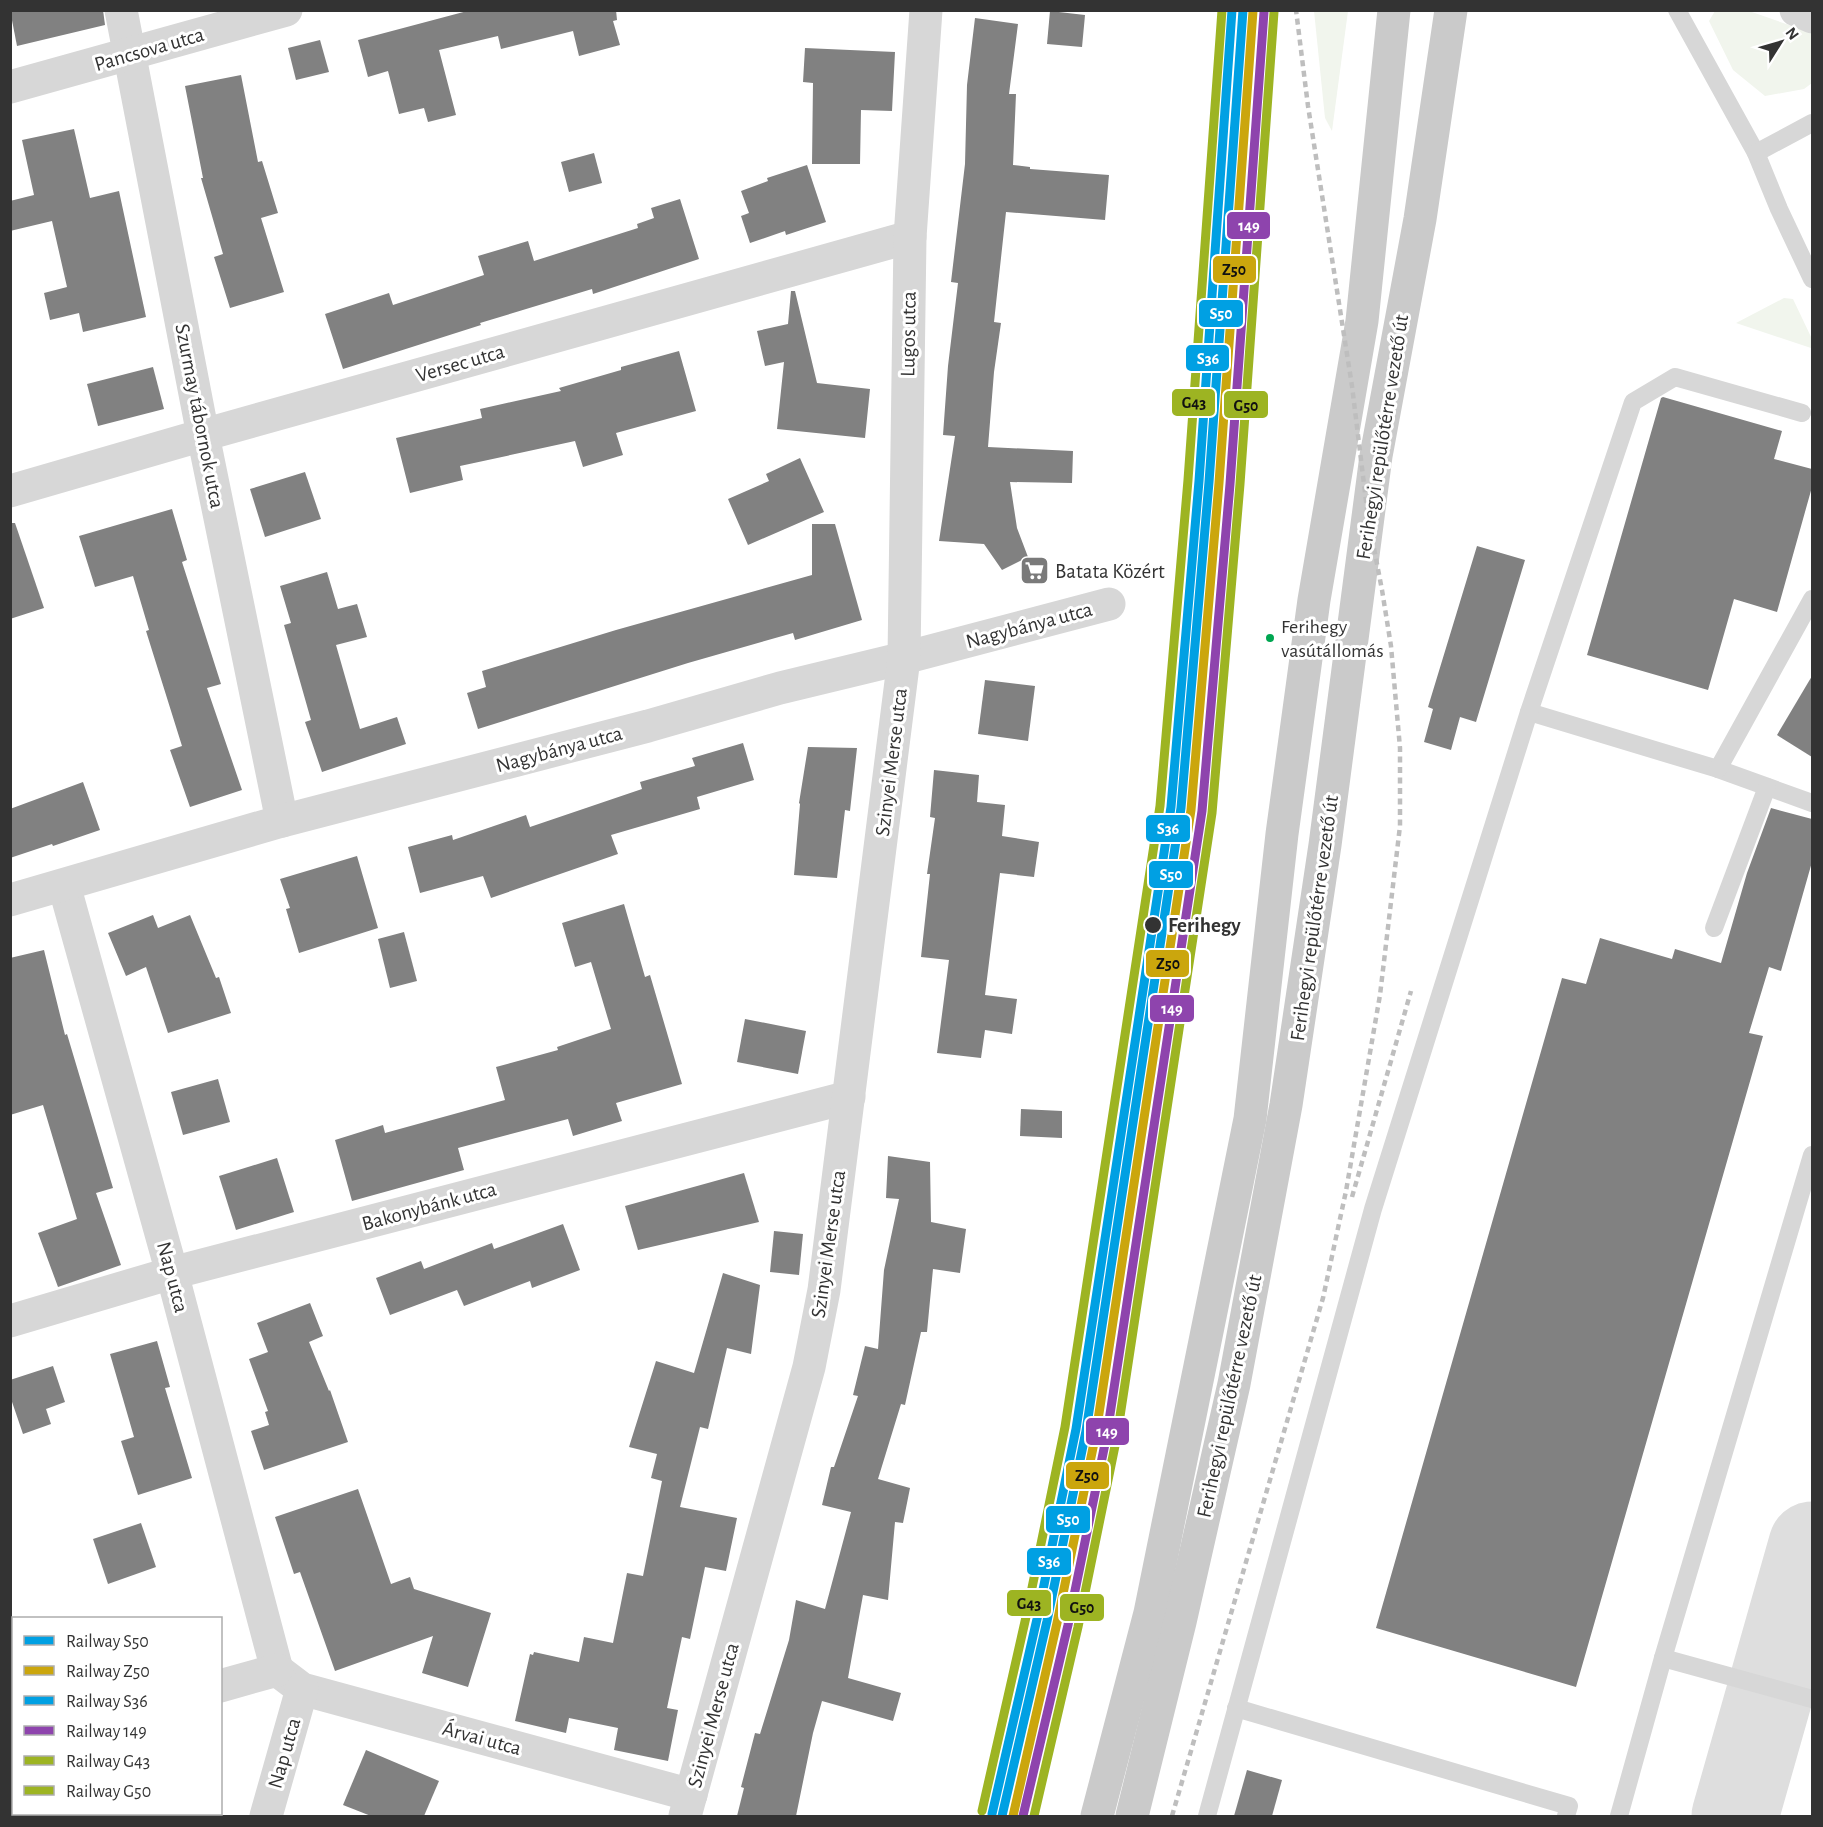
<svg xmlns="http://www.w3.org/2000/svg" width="1823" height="1827" font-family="'Alegreya Sans',sans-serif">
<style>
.green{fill:#f1f5ed}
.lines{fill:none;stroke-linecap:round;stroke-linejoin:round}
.taxiway{stroke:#dedede;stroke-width:87}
.building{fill:#818181}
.lane{stroke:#d7d7d7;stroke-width:18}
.street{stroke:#d7d7d7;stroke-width:33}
.primary{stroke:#cacaca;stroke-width:33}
.rail{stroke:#bebebe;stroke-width:4.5;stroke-dasharray:6 4.5;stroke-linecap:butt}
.rail-1-casing{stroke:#fff;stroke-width:14}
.rail-2-casing{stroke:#fff;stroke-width:14}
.rail-3-casing{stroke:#fff;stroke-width:14}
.rail-4-casing{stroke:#fff;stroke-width:14}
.rail-5-casing{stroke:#fff;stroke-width:14}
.rail-6-casing{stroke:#fff;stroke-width:14}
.rail-1{stroke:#00a0e3;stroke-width:9}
.rail-2{stroke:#cba60d;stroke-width:9}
.rail-3{stroke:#00a0e3;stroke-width:9}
.rail-4{stroke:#8e44ad;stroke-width:9}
.rail-5{stroke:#9db422;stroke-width:9}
.rail-6{stroke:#9db422;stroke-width:9}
.bus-dot{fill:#00a651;stroke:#fff;stroke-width:2}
.stop-dot{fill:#333;stroke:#fff;stroke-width:2}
.labels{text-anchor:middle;stroke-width:6;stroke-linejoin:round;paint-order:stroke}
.bus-label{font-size:20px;fill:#333;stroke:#fff;text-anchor:start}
.street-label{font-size:21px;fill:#333;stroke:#fff}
.poi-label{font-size:21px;fill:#333;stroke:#fff;text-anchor:start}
.stop-label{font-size:21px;font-weight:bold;fill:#333;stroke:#fff;text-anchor:start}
.line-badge{stroke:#fff;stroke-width:2}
.badge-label{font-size:16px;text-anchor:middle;font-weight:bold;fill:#fff}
.pale-badge-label{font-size:16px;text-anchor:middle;font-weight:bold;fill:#111}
</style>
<rect width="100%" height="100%" fill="#fff"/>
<g class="green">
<polygon points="1314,11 1348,11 1332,131 1325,118"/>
<polygon points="1715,11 1749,11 1789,25 1812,30 1812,83 1804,89 1765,96 1733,70 1709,21"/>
<polygon points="1784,298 1793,299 1812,339 1811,348 1736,323"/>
</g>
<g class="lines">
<polyline class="taxiway" points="1735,1816 1812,1545"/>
</g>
<g class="building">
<polygon points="10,10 103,10 105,25 17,46"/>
<polygon points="471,10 616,10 617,20 613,21 620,45 579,56 573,31 501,49 498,36 439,50 456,115 428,122 424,108 399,114 388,71 368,77 358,40"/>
<polygon points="1050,11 1085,15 1082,47 1047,44"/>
<polygon points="975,18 1018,24 1009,94 1016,94 1013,165 1030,167 1030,169 1109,175 1105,220 1006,212 994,322 1001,323 994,372 988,447 1073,451 1072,483 1010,482 1017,528 1028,557 1002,570 984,544 939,541 955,436 943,435 948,366 958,283 951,282 965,164 967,85"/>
<polygon points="320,40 329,72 296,80 288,48"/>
<polygon points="805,48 895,52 892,111 861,110 860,164 812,164 813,83 803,82"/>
<polygon points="241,75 258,162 262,161 278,213 261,218 284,292 230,308 214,257 223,254 201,178 203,178 185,86"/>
<polygon points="74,129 90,198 119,191 146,317 83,332 79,313 50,320 44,293 67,287 52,221 10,231 10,201 34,195 22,140"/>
<polygon points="594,153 602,183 569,192 561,162"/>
<polygon points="807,165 826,222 786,235 785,231 750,243 741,216 749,213 741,191 768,181 767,178"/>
<polygon points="680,199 699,259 593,294 592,289 480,323 481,325 343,369 325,314 389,293 393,305 484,275 478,256 528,241 534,261 638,228 637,224 654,218 651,208"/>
<polygon points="791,291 795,291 817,383 870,389 865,438 777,429 784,362 765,366 757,331 788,324"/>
<polygon points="679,351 696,411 616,433 623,455 583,467 575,441 460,466 463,480 410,493 396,438 482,418 480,409 561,391 559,388 621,370 621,367"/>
<polygon points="153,367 164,409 98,426 87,384"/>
<polygon points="1663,397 1782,431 1774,459 1812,469 1812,487 1777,612 1734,599 1708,690 1587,655 1661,398"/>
<polygon points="800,458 824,512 748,545 728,499 769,481 766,474"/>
<polygon points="305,472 321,519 265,537 250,489"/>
<polygon points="172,509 187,560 182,562 221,684 207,688 242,790 190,807 170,750 182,746 146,631 149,630 133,576 95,587 79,536"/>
<polygon points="10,523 15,523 44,608 10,619"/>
<polygon points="812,524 835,524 862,620 795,640 793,633 688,663 478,729 467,693 486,687 482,671 616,630 812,575"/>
<polygon points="1477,546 1525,560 1476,722 1460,717 1451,750 1424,742 1433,709 1428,707"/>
<polygon points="327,572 338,609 357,604 367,637 336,645 360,729 397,717 406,744 322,772 305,722 311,720 284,625 291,623 280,586"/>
<polygon points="1812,676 1812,757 1777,735"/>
<polygon points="985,680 1035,686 1028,741 978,734"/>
<polygon points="743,743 754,780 697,797 700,809 611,835 618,854 491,898 483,876 420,893 408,847 452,835 453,840 526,815 530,827 642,789 640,782 695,766 692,758"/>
<polygon points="808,747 857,748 850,811 845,810 837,878 794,875 800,804 799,803"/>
<polygon points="934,770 979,775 977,802 1005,805 1002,836 1039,842 1034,877 1000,873 985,995 1017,999 1012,1034 985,1030 981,1058 937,1053 949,960 921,957 930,874 927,874 935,818 930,817"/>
<polygon points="83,782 100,830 53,846 52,844 10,858 10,809"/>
<polygon points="1771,808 1812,819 1812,862 1781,971 1769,967 1749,1033 1763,1036 1576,1687 1376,1628 1562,978 1586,984 1600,938 1672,959 1675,949 1721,963 1747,873"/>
<polygon points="357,856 378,928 299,953 286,909 290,908 280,879"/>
<polygon points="624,904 645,977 650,975 682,1084 616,1103 622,1121 573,1136 568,1119 458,1148 464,1170 352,1201 335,1140 383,1125 385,1133 505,1100 496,1067 558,1050 557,1047 611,1029 591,962 575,967 562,923"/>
<polygon points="153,915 158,928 190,915 216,978 219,977 231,1013 168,1033 146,967 126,976 108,933"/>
<polygon points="404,932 417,981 390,988 378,939"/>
<polygon points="44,950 65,1035 67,1034 113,1188 96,1193 121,1265 58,1287 38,1233 77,1219 43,1105 10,1115 10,958"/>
<polygon points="745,1019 806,1031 798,1074 737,1062"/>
<polygon points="218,1079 230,1122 183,1135 171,1092"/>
<polygon points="1021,1109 1062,1111 1062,1138 1020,1136"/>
<polygon points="888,1156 930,1162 931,1222 966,1229 960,1273 933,1269 927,1332 921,1332 905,1405 901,1404 878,1479 910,1488 903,1523 895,1522 888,1600 863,1595 848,1678 901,1693 893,1721 822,1701 813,1733 796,1816 737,1816 744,1788 741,1787 755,1733 760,1734 789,1640 796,1600 825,1609 851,1512 822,1505 831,1467 834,1467 858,1396 853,1395 865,1346 878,1349 884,1270 899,1199 886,1198"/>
<polygon points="277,1158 294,1212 236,1230 219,1176"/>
<polygon points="744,1173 759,1222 638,1250 625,1206"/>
<polygon points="563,1224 580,1270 532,1288 530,1281 464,1306 457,1290 390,1315 376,1278 421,1261 424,1269 492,1243 494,1249"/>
<polygon points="774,1231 803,1234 799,1275 770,1272"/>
<polygon points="723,1273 760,1285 751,1354 727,1348 708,1429 700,1427 680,1507 737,1518 726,1571 705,1567 690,1639 682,1637 667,1708 678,1710 668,1761 614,1750 618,1728 569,1718 566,1733 515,1721 530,1654 533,1655 534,1652 579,1662 584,1637 613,1643 627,1573 643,1576 662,1481 651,1478 657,1454 629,1447 656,1361 694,1373"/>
<polygon points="310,1303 323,1336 309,1342 329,1391 330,1390 348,1442 264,1470 251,1431 269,1425 265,1412 268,1411 249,1359 268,1352 257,1323"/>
<polygon points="157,1341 170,1387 165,1388 192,1478 138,1495 121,1441 134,1437 110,1354"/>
<polygon points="53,1366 65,1402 46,1409 51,1424 23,1434 10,1396 10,1380"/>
<polygon points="358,1489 391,1584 410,1577 414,1589 491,1613 468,1687 422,1673 433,1636 335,1671 300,1572 294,1574 275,1517"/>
<polygon points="141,1523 156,1567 108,1584 93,1539"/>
<polygon points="366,1750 439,1781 424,1816 371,1816 343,1805"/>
<polygon points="1247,1770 1282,1780 1272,1816 1234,1816"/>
</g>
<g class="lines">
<g class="lane">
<polyline points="1677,10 1756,153 1779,209 1812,279"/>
<polyline points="1756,153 1812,123"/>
<polyline points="1529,712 1718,769 1812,803"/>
<polyline points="1718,769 1812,599"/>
<polyline points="1714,928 1767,787"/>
<polyline points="1663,1658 1812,1699"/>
<polyline points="1236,1708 1569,1806 1566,1816"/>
<polyline points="1207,1816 1373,1209 1529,712 1633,402 1675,377 1802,413"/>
<polyline points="1619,1816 1663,1658 1812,1155"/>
</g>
<g class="street">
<polyline points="121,10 203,435 282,821"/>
<polyline points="1796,10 1812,17"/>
<polyline points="10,87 286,10"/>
<polyline points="10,491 203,435 910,237"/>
<polyline points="64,885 172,1273 277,1670"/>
<polyline points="10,900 282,821 648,726 780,688 904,658 1109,604"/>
<polyline points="10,1321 172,1273 849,1097"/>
<polyline points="277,1670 302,1689 691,1795"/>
<polyline points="220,1686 277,1670"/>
<polyline points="10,1745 14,1744"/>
<polyline points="266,1816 302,1689"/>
<polyline points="685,1816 809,1367 824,1290 904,658 910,237 926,10"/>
</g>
<g class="primary">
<polyline points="1097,1816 1150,1613 1250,1119 1282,834 1314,600 1362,321 1394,10"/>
<polyline points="1132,1816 1180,1622 1234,1384 1286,1105 1325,845 1376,456 1420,219 1451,10"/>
</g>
<g class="rail">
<polyline points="1352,1197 1411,991"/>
<polyline points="1172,1816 1323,1298 1346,1191 1380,995 1400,826 1400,748 1391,646 1382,590 1368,517 1352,386 1308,106 1296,10"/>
</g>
<defs>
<polyline id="rail-1" points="1002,1816 1047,1621 1086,1431 1181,808 1209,482 1243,10"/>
<polyline id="rail-2" points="1013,1816 1057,1623 1096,1433 1191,810 1219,483 1253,11"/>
<polyline id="rail-3" points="992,1814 1037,1619 1076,1429 1171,807 1199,481 1232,10"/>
<polyline id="rail-4" points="1023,1816 1068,1625 1107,1434 1202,811 1230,484 1264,12"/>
<polyline id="rail-5" points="982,1811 1026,1617 1065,1427 1160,806 1188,480 1222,10"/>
<polyline id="rail-6" points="1034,1816 1078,1627 1117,1436 1212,813 1240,484 1274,12"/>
</defs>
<use href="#rail-1" class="rail-1-casing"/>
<use href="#rail-2" class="rail-2-casing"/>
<use href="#rail-3" class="rail-3-casing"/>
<use href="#rail-4" class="rail-4-casing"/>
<use href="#rail-5" class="rail-5-casing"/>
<use href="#rail-6" class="rail-6-casing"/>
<use href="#rail-1" class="rail-1"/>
<use href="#rail-2" class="rail-2"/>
<use href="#rail-3" class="rail-3"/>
<use href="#rail-4" class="rail-4"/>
<use href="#rail-5" class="rail-5"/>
<use href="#rail-6" class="rail-6"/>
</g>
<defs>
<symbol id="supermarket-square" viewBox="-11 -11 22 22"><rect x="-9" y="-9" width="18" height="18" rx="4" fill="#7a7a7a" stroke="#fff"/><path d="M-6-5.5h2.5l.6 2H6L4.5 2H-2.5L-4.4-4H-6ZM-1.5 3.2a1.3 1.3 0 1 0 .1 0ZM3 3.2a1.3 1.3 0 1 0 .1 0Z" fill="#fff"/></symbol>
</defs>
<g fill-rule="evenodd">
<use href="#supermarket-square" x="1018" y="554" width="33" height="33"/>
</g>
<circle class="bus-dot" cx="1270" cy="638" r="5"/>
<circle class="stop-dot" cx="1153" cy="925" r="9"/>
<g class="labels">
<g class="bus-label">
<text x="1281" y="633">Ferihegy<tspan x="1281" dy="24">vasútállomás</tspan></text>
</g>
<g class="street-label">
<text transform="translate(149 49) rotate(-16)" y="7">Pancsova utca</text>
<text transform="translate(908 334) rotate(-89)" y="7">Lugos utca</text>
<text transform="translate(460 363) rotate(-16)" y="7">Versec utca</text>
<text transform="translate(200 416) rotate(79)" y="7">Szurmay tábornok utca</text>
<text transform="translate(1382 437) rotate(-81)" y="7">Ferihegyi repülőtérre vezető út</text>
<text transform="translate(1029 625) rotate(-15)" y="7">Nagybánya utca</text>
<text transform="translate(559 749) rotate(-15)" y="7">Nagybánya utca</text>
<text transform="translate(891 762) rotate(-83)" y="7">Szinyei Merse utca</text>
<text transform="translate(1314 918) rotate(-82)" y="7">Ferihegyi repülőtérre vezető út</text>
<text transform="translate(429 1206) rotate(-15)" y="7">Bakonybánk utca</text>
<text transform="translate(828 1244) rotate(-82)" y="7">Szinyei Merse utca</text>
<text transform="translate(173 1277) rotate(75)" y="7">Nap utca</text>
<text transform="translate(1229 1396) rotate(-78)" y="7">Ferihegyi repülőtérre vezető út</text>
<text transform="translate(713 1715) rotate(-75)" y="7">Szinyei Merse utca</text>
<text transform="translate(482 1738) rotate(15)" y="7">Árvai utca</text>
<text transform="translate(284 1753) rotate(-74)" y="7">Nap utca</text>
</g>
<g class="poi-label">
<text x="1055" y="578">Batata Közért</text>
</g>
<g class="stop-label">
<text x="1168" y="932">Ferihegy</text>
</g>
</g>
<g class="line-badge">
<rect x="1226" y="211" width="45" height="29" rx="6" fill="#8e44ad"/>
<rect x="1212" y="255" width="45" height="29" rx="6" fill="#cba60d"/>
<rect x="1198" y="299" width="46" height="29" rx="6" fill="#00a0e3"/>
<rect x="1185" y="344" width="45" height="28" rx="6" fill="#00a0e3"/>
<rect x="1171" y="388" width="45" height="29" rx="6" fill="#9db422"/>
<rect x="1223" y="390" width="46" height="29" rx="6" fill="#9db422"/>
<rect x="1145" y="814" width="46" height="29" rx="6" fill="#00a0e3"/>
<rect x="1148" y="860" width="46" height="29" rx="6" fill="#00a0e3"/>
<rect x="1145" y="949" width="45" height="29" rx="6" fill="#cba60d"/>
<rect x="1149" y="994" width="46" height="29" rx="6" fill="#8e44ad"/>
<rect x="1085" y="1417" width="45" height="29" rx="6" fill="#8e44ad"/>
<rect x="1065" y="1461" width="45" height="29" rx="6" fill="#cba60d"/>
<rect x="1045" y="1505" width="46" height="29" rx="6" fill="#00a0e3"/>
<rect x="1026" y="1547" width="46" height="29" rx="6" fill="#00a0e3"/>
<rect x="1006" y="1589" width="46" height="28" rx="6" fill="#9db422"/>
<rect x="1059" y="1593" width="46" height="29" rx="6" fill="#9db422"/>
</g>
<g class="badge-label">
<text x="1249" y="231">149</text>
<text x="1221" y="319">S50</text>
<text x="1208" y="364">S36</text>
<text x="1168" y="834">S36</text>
<text x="1171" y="880">S50</text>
<text x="1172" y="1014">149</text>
<text x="1107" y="1437">149</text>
<text x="1068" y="1525">S50</text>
<text x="1049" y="1567">S36</text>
</g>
<g class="pale-badge-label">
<text x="1234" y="275">Z50</text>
<text x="1194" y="408">G43</text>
<text x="1246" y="411">G50</text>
<text x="1168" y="969">Z50</text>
<text x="1087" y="1481">Z50</text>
<text x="1029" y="1609">G43</text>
<text x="1082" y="1613">G50</text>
</g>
<rect width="1823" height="1827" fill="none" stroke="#333333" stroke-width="24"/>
<rect x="12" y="1617" width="210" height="198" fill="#ffffff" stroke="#adadad" stroke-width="1.5"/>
<rect x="24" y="1636" width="30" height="9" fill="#00a0e3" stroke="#adadad" stroke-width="1.5"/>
<text x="66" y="1647" font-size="18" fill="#333333">Railway S50</text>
<rect x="24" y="1666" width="30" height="9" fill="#cba60d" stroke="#adadad" stroke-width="1.5"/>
<text x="66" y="1677" font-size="18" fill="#333333">Railway Z50</text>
<rect x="24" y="1696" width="30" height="9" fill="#00a0e3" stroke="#adadad" stroke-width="1.5"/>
<text x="66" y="1707" font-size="18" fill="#333333">Railway S36</text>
<rect x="24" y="1726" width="30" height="9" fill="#8e44ad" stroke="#adadad" stroke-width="1.5"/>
<text x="66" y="1737" font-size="18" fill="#333333">Railway 149</text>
<rect x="24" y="1756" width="30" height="9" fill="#9db422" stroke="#adadad" stroke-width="1.5"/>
<text x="66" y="1767" font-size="18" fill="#333333">Railway G43</text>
<rect x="24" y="1786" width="30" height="9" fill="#9db422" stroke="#adadad" stroke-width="1.5"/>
<text x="66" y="1797" font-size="18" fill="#333333">Railway G50</text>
<g transform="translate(1781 42) rotate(53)" stroke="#ffffff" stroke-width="4.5" paint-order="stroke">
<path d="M0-4.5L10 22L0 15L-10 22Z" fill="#333333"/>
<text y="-9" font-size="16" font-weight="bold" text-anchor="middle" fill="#333333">N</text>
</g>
</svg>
